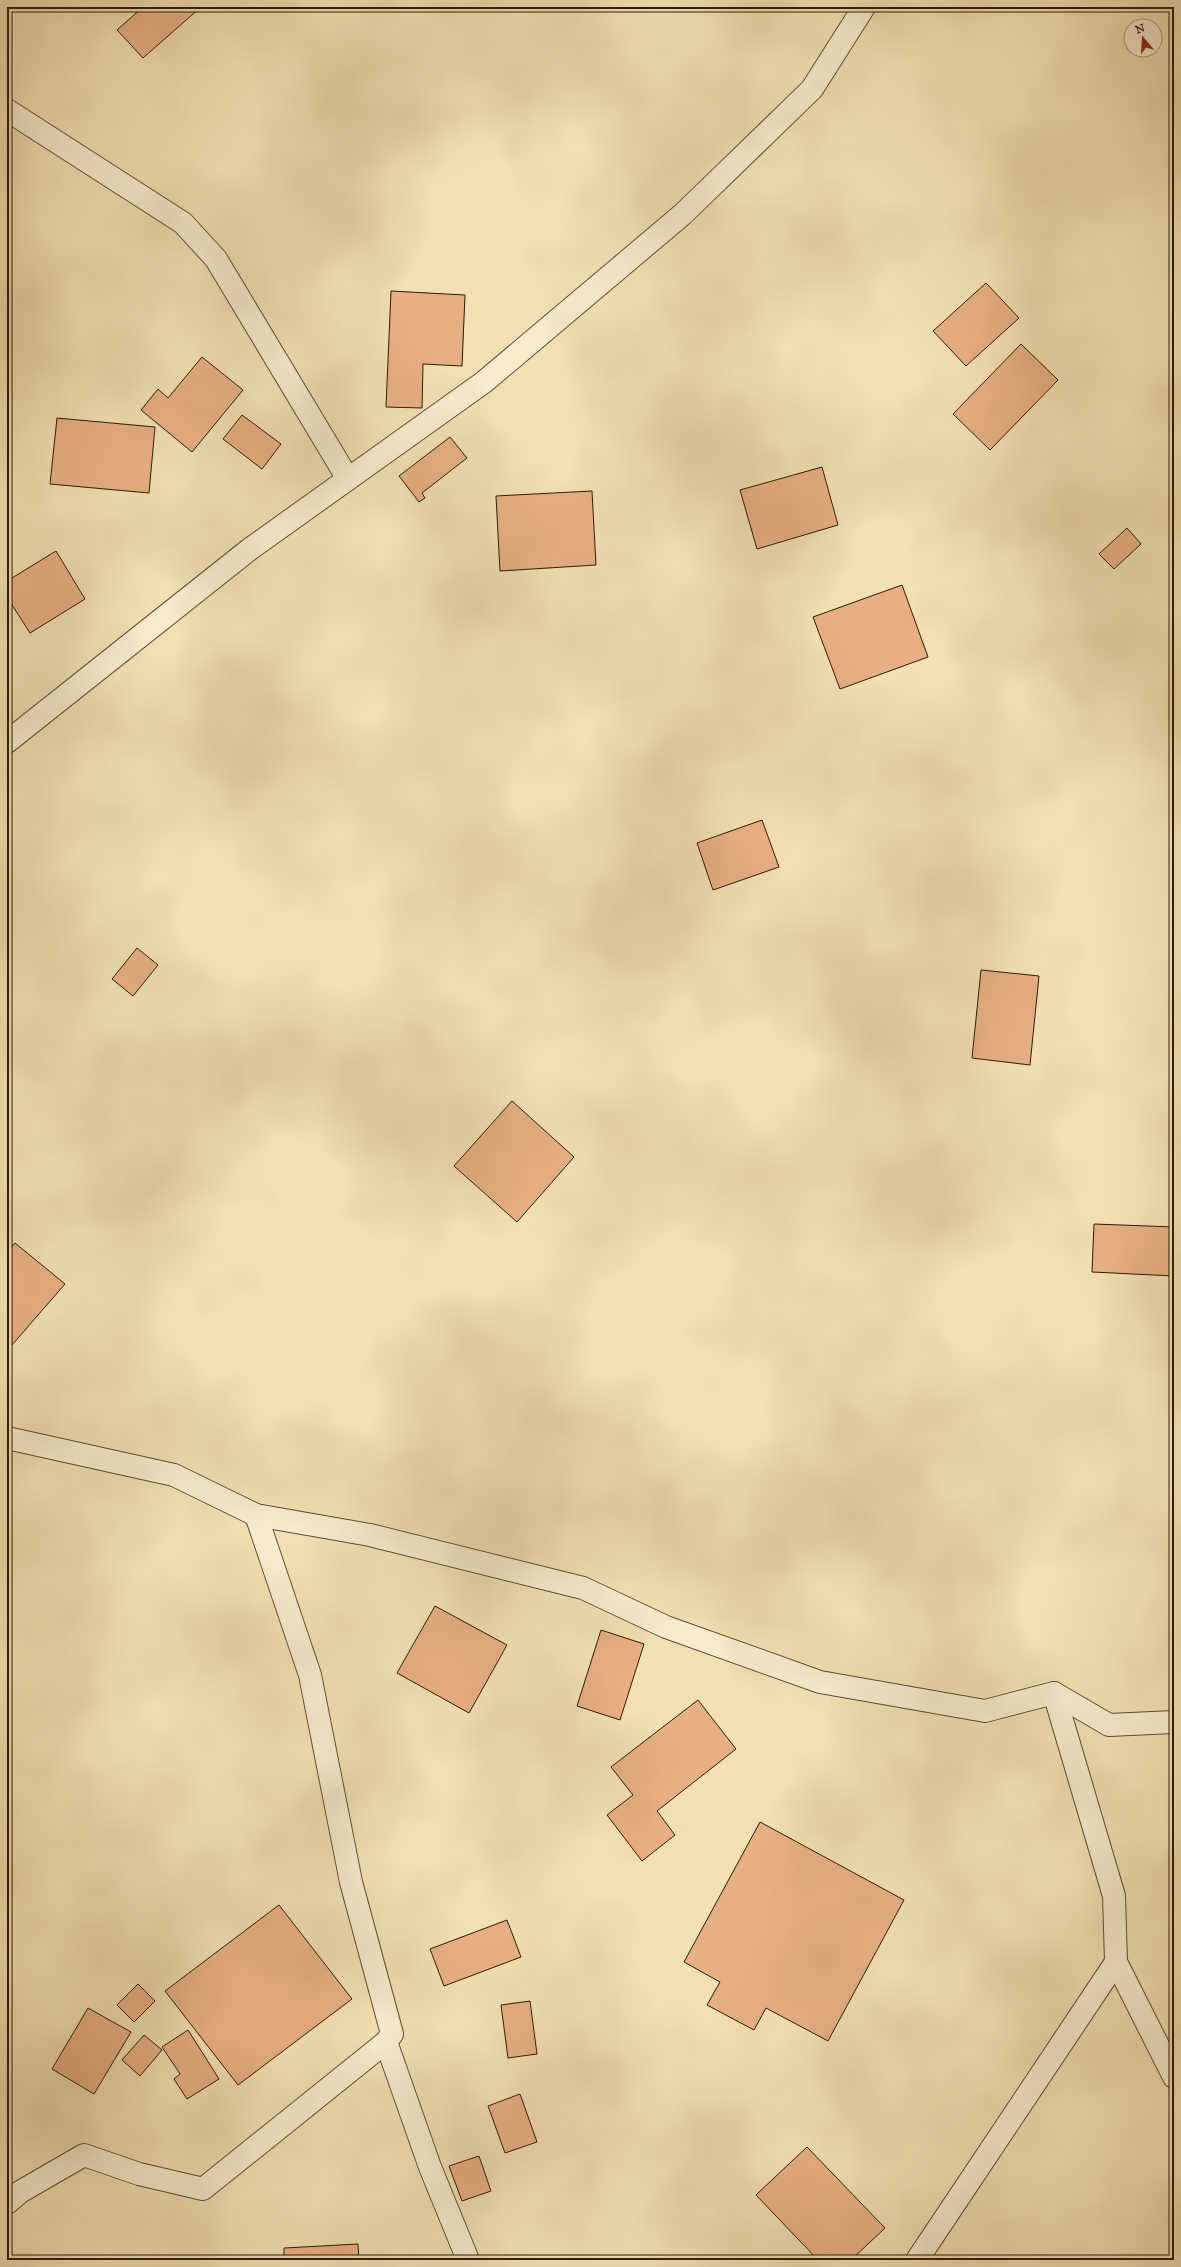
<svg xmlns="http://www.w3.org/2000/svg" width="1181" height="2267" font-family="'IM FELL Great Primer',serif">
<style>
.building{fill:#e7b084;stroke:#2e1a03}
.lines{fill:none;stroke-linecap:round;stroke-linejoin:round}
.street-casing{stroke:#5f4c2f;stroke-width:24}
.street{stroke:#f6ebce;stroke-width:22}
</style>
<rect width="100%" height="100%" fill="#f1e0b3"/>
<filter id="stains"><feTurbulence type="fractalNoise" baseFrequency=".005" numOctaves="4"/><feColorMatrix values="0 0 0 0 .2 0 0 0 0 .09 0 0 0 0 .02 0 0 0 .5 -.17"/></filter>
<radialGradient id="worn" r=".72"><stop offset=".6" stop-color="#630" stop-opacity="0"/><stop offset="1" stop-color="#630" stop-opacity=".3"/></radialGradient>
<g class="building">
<polygon points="143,7 201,7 143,58 117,30"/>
<polygon points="986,283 1019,318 966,366 933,331"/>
<polygon points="391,291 465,295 462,366 423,364 422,408 386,407"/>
<polygon points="1021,344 1058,380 990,450 953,414"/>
<polygon points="202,357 243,390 192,452 141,410 158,389 168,398"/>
<polygon points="242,415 281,444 262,469 223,439"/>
<polygon points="57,418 155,427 149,493 50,484"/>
<polygon points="450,437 467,458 422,493 425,498 419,502 399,476"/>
<polygon points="822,467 838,525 757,549 740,490"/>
<polygon points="592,491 596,565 500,571 496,496"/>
<polygon points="1127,528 1141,544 1114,569 1099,554"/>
<polygon points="56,551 85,599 30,633 7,597 7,581"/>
<polygon points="902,585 928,657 840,689 813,617"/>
<polygon points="762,820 779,867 713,890 697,843"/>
<polygon points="137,948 158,965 133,996 112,979"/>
<polygon points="981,970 1039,976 1030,1065 972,1058"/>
<polygon points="512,1101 574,1157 517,1222 454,1166"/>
<polygon points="1094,1224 1174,1227 1174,1276 1092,1272"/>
<polygon points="15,1243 65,1284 12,1345 7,1341 7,1253"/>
<polygon points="435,1606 507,1645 469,1713 397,1673"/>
<polygon points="601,1630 644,1644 620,1720 577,1706"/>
<polygon points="698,1700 736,1749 657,1811 675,1835 642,1861 607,1815 633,1795 611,1767"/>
<polygon points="760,1822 904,1900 828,2041 766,2008 754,2030 707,2005 720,1982 684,1962"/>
<polygon points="279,1905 352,1999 238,2085 165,1991"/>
<polygon points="507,1920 521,1957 444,1986 430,1949"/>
<polygon points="138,1984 155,2001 134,2022 117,2005"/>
<polygon points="530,2001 537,2054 508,2058 501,2005"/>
<polygon points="88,2008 131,2032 94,2094 52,2069"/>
<polygon points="188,2030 219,2079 187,2099 174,2079 180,2074 162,2047"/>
<polygon points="144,2035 162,2050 140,2076 122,2060"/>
<polygon points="520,2094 537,2142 505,2153 488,2106"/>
<polygon points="807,2147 885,2228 851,2260 818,2260 756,2195"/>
<polygon points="479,2156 491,2191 462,2201 449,2166"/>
<polygon points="358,2244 359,2260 284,2260 284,2248"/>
</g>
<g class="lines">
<defs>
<g id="street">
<polyline points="7,110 183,223 216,259 348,479"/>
<polyline points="7,742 250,549 484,382 683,214 812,89 864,7"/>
<polyline points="7,1438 174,1475 256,1515 370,1535 583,1588 666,1627 820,1682 985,1711 1054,1693 1109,1725 1174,1722"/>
<polyline points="256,1515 310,1675 351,1882 392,2034 386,2042 430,2167 468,2260"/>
<polyline points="1054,1693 1114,1896 1116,1962 1174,2077"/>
<polyline points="7,2203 20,2192 84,2155 139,2174 203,2189 386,2042"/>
<polyline points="917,2260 1116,1962"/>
</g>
</defs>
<use href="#street" class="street-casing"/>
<use href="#street" class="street"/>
</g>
<rect width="1181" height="2267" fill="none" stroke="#f1e0b3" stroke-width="24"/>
<rect x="8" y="8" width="1165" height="2251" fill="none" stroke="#2e1a03" stroke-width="2"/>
<rect x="12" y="12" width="1157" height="2243" fill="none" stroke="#2e1a03"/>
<g transform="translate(1143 38) rotate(342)"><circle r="19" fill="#f6ebce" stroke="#a6977d"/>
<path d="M0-3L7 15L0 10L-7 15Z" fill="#8f2418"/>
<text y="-6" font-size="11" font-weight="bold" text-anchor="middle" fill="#2e1a03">N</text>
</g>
<rect width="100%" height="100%" filter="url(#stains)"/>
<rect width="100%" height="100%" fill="url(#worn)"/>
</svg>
